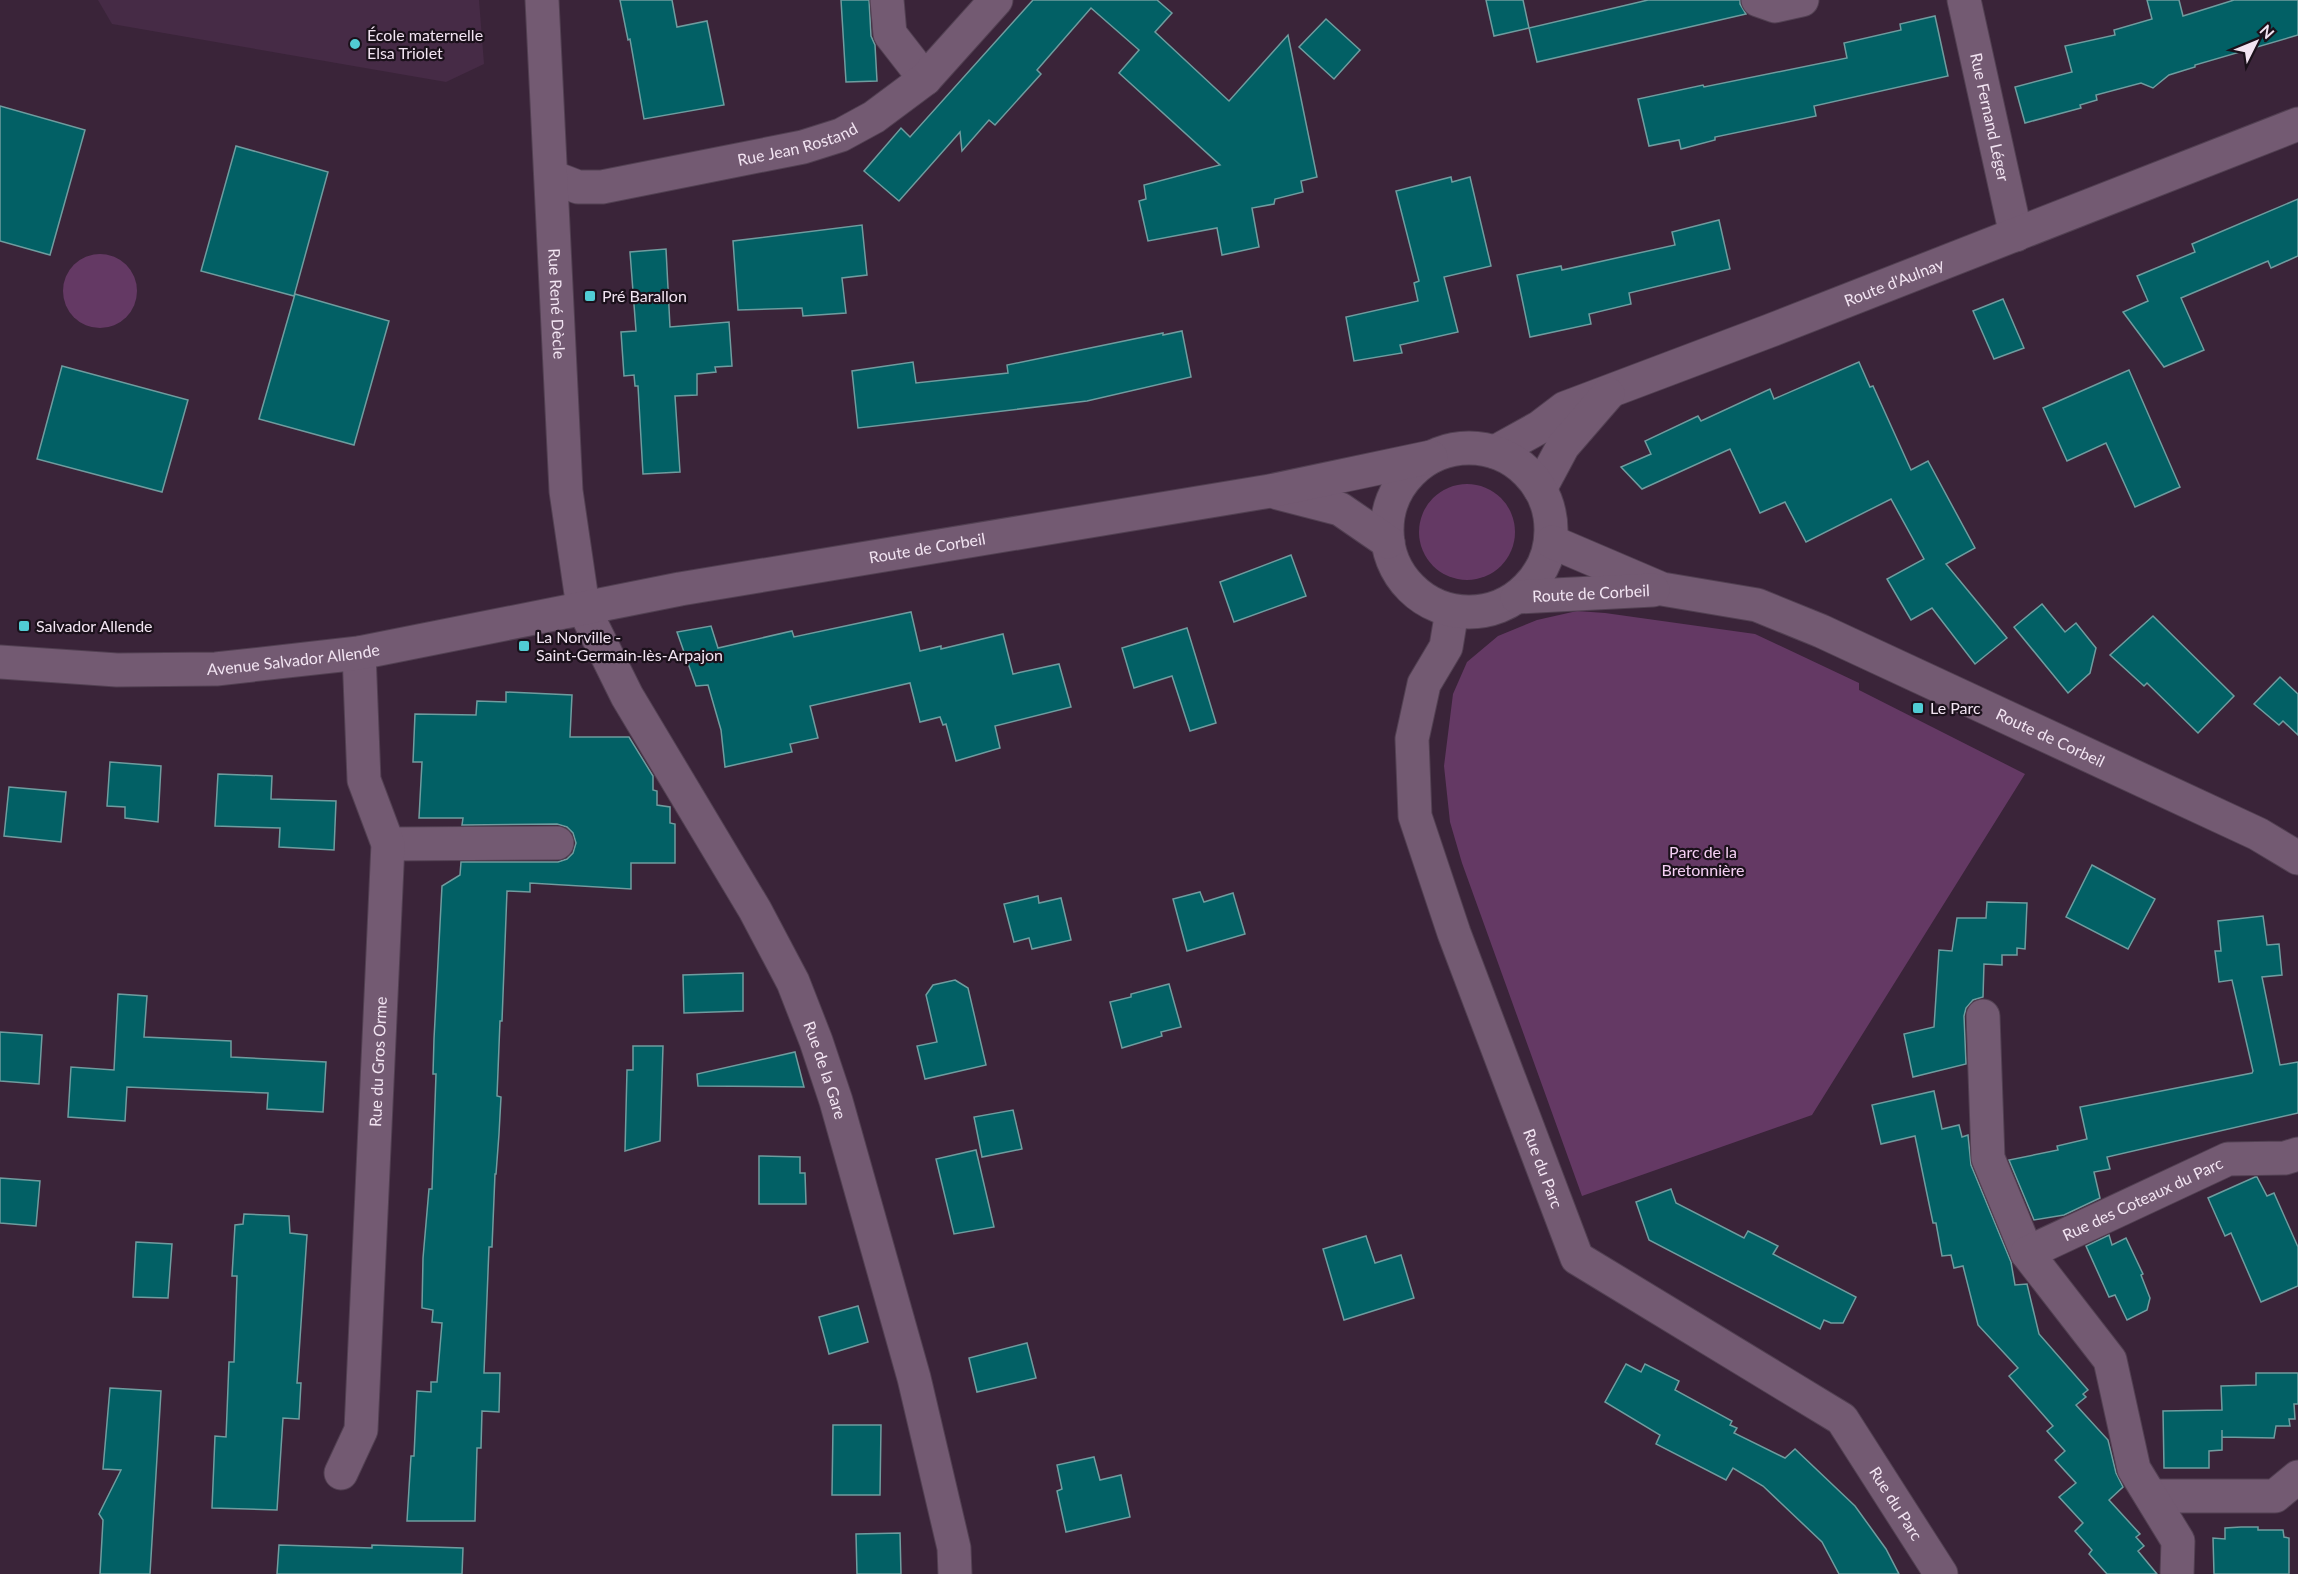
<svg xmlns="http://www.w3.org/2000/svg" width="2298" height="1574" font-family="Lato,sans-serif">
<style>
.built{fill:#462b46}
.green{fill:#643964}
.building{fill:#026065;stroke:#6f9c9f;stroke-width:1.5}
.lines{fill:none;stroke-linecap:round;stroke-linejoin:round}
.street-casing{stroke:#524052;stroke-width:35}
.secondary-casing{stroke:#524052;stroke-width:35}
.street{stroke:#735a72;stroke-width:33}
.secondary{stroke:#735a72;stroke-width:33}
.poi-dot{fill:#51ccd4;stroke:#1b111b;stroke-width:2}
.labels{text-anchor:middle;stroke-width:4.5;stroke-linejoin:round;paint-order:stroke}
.poi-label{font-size:16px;fill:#f2e4f2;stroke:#1b111b;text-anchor:start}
.street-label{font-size:16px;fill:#f2e4f2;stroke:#1b111b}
.park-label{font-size:16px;fill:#f5d0f4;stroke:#1b111b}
</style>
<rect width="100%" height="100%" fill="#3a2439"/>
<polygon class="built" points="98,0 479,0 484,64 446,82 112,24"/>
<g class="green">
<circle cx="100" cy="291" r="37"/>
<circle cx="1467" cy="532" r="48"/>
<polygon points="1577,611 1605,613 1755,634 1859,683 1859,690 2025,774 1812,1115 1582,1196 1462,863 1450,822 1444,766 1453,694 1467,662 1498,636 1537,620"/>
</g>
<g class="building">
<polygon points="620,0 672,0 677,27 707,21 724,105 644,119 630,39 628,40"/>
<polygon points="841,0 869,0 871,36 875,45 877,81 846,82"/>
<polygon points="1033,0 1157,0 1172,13 1155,32 1229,101 1288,35 1317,177 1301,181 1303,192 1275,199 1274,204 1252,208 1259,247 1222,255 1217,228 1148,241 1139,201 1146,199 1144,185 1220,165 1119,73 1139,50 1091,8 1037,70 1041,74 995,125 989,120 962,151 960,132 899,201 864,171 901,128 910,137"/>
<polygon points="1486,0 1523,0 1529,28 1494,36"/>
<polygon points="1648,0 1740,0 1740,4 1746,14 1537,62 1529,28"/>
<polygon points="2147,0 2179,0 2183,16 2234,0 2298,0 2298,35 2195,65 2195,67 2169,75 2153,88 2141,83 2096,95 2097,100 2080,105 2081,108 2025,123 2015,87 2072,72 2065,46 2115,35 2114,30 2152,19"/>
<polygon points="1935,16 1948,76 1814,106 1816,116 1715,137 1715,140 1681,149 1679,140 1649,146 1638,99 1703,85 1704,87 1847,58 1844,43 1901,30 1900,24"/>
<polygon points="1326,19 1360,50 1334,79 1299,47"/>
<polygon points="0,106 85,130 50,255 0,241"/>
<polygon points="236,146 328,172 294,296 201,271"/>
<polygon points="1451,177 1452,182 1470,177 1491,266 1444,277 1458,332 1400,345 1402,353 1354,361 1346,317 1418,301 1414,283 1419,281 1396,191"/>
<polygon points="2298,199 2298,256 2271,268 2268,261 2181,298 2204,350 2164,367 2123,312 2148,301 2137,276 2195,252 2192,244"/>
<polygon points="1719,220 1730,269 1629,293 1631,304 1589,314 1591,324 1530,337 1517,275 1561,266 1562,270 1675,245 1672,232"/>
<polygon points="862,225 867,275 842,278 846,313 803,316 802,308 738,310 733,241"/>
<polygon points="666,249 670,327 729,322 732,366 715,367 716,372 697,374 697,395 675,396 680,472 643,474 638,386 635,386 634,375 624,376 621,332 636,331 630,252"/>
<polygon points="295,294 389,321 354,445 259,419"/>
<polygon points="2003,299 2024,348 1994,359 1973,311"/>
<polygon points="1182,331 1191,377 1087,401 858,428 852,371 913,362 916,383 1008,373 1007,365 1163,333 1163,335"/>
<polygon points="1859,362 1870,387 1873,386 1911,470 1928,461 1975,548 1946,564 2007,638 1975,664 1932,608 1911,620 1887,579 1924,559 1891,499 1806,542 1785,502 1760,513 1730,449 1642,489 1621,467 1651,454 1645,441 1698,416 1701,421 1770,389 1774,399"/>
<polygon points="62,366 188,400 162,492 37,459"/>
<polygon points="2129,370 2180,487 2135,507 2106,443 2067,461 2043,408"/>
<polygon points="1291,555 1306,596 1234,622 1220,582"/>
<polygon points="2042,604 2065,632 2076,623 2096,648 2090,673 2068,693 2014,627"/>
<polygon points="911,612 920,651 941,646 941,649 1003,634 1013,674 1059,664 1071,707 995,726 1000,748 956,761 946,724 943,725 940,717 920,722 910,683 810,706 818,738 790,744 792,752 725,767 721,730 708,685 696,686 677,632 711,626 718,648 792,631 794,637"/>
<polygon points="2153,616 2234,696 2198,733 2147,683 2144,686 2110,655"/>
<polygon points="1187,628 1216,723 1190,731 1172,676 1134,688 1122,648"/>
<polygon points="2280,677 2298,694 2298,735 2283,721 2279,725 2254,704"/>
<polygon points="506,692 572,695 570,737 629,737 653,776 653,790 657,791 657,805 670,807 670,823 675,824 675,863 631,863 631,889 530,883 530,892 507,891 502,1021 500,1021 497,1096 501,1097 499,1134 496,1174 495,1174 492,1247 489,1247 484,1373 500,1373 499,1412 482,1411 481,1448 477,1448 475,1521 407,1521 411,1456 414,1456 417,1391 431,1392 431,1382 437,1382 442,1323 432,1322 433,1310 422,1308 423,1258 429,1189 432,1189 436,1074 433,1074 434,1039 442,886 460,875 461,862 558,862 567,859 573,853 576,843 573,833 567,827 557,824 462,825 463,818 419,818 422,762 413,762 415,714 476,715 477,701 506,702"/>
<polygon points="110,762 161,766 158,822 125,818 125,807 107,806"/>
<polygon points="218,774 272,776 271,799 336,801 334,850 279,847 280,828 215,826"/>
<polygon points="9,787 66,792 61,842 4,836"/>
<polygon points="2092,865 2155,899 2128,949 2066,917"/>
<polygon points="1200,892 1204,902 1233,893 1245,934 1187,951 1173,899"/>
<polygon points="1038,896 1039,903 1061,898 1071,940 1032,949 1029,938 1014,942 1004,904"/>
<polygon points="1987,902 2027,903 2025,949 2017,948 2017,955 2002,955 2002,965 1984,964 1983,997 1973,1000 1966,1008 1964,1016 1966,1064 1913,1077 1904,1034 1934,1027 1939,950 1952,951 1957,918 1986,918"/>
<polygon points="2263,916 2267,945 2279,944 2282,975 2262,977 2280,1065 2298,1062 2298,1113 2107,1157 2110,1169 2094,1172 2100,1198 2064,1215 2034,1220 2009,1160 2058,1150 2057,1146 2087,1139 2080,1107 2252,1073 2253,1071 2232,980 2219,982 2215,951 2221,951 2218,921"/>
<polygon points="743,973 743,1011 684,1013 683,975"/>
<polygon points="955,980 968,988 986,1065 925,1079 917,1046 937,1042 926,995 933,985"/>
<polygon points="1169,984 1181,1027 1161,1032 1162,1036 1122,1048 1110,1002 1131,997 1131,994"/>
<polygon points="118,994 147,996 144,1037 231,1041 231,1057 326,1062 323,1112 267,1109 268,1093 127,1087 125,1121 68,1117 71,1067 114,1070"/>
<polygon points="0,1032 42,1035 39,1084 0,1081"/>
<polygon points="633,1046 663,1046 660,1141 625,1151 627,1070 633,1070"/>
<polygon points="795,1052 804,1087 698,1086 697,1074"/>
<polygon points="1934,1091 1942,1129 1959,1125 1962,1137 1968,1135 1971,1165 2011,1262 2015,1285 2027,1284 2039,1334 2088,1390 2083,1394 2086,1397 2076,1405 2108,1440 2116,1473 2123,1487 2109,1500 2140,1534 2136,1537 2144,1546 2138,1551 2157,1574 2107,1574 2089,1554 2092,1550 2075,1531 2083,1523 2059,1497 2076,1483 2055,1460 2065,1451 2047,1431 2053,1426 2009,1376 2018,1368 1978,1325 1963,1266 1954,1268 1951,1255 1942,1256 1936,1223 1933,1223 1915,1136 1881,1144 1872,1105"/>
<polygon points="1013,1110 1022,1149 982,1157 974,1117"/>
<polygon points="976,1150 994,1227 954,1234 936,1159"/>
<polygon points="759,1156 800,1157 800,1173 805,1173 806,1204 759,1204"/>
<polygon points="2255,1177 2257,1177 2267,1196 2274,1193 2298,1247 2298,1286 2261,1302 2231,1233 2225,1236 2208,1198"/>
<polygon points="0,1178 40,1181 36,1226 0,1223"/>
<polygon points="1671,1189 1676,1203 1744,1238 1748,1231 1778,1246 1773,1254 1856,1297 1843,1323 1831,1323 1824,1320 1820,1329 1649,1240 1636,1202"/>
<polygon points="244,1214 289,1216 290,1233 307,1235 297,1383 301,1383 299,1419 283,1418 277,1510 212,1508 215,1436 226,1437 229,1362 234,1362 237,1276 232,1276 235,1225 243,1224"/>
<polygon points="2109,1235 2112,1245 2126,1238 2143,1274 2141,1275 2150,1298 2147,1310 2127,1320 2115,1295 2109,1297 2086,1246"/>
<polygon points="1366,1236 1375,1263 1401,1255 1414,1298 1344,1320 1323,1249"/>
<polygon points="136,1242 172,1244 168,1298 133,1297"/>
<polygon points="858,1306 868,1342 829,1354 819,1317"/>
<polygon points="1027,1343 1036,1378 977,1392 969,1358"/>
<polygon points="1626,1364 1641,1372 1645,1364 1679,1381 1675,1390 1732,1421 1730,1425 1737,1428 1734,1433 1785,1458 1795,1449 1855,1506 1886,1549 1899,1574 1839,1574 1822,1542 1763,1486 1733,1468 1726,1480 1656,1444 1660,1435 1605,1402"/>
<polygon points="2256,1373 2298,1373 2298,1404 2294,1404 2295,1419 2289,1419 2290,1426 2276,1426 2274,1438 2222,1437 2222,1430 2222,1450 2209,1451 2209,1468 2164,1468 2163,1411 2222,1410 2221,1386 2256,1385"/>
<polygon points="110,1388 161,1391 150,1574 100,1574 103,1520 99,1514 121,1470 103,1469"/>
<polygon points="833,1425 881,1425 880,1495 832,1495"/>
<polygon points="1094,1457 1100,1480 1121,1475 1130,1517 1066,1532 1057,1491 1062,1489 1057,1465"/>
<polygon points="2241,1527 2258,1527 2258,1530 2283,1530 2284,1537 2289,1538 2289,1574 2214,1574 2213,1538 2225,1539 2225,1528"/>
<polygon points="900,1533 901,1574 857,1574 856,1534"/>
<polygon points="279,1545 372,1548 372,1545 463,1548 462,1574 277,1574"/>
</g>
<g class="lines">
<defs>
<g id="street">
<polyline points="887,0 890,34 925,79"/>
<polyline points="1758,0 1775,6 1802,0"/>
<path id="s1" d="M1964 0 2016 235"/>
<path id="s2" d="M552 177 578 187H602L803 147 841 135 874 117 925 79 996 0"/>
<path id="s3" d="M1495 452 1540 427 1565 408 1769 331 2298 124"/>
<polyline points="1540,489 1563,446 1608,394"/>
<path id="s4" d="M583 607 627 696 755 910 793 982 816 1041 836 1101 914 1378 954 1548 955 1574"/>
<path id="s5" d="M1452 611 1446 647 1424 684 1412 739 1415 816 1454 933 1577 1258 1842 1419 1941 1574"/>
<polyline points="388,844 557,843"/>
<polyline points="1983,1016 1988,1158 2027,1253"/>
<path id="s6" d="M341 1473 361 1430 388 844 364 780 359 653"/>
<polyline points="2151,1496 2275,1496 2298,1477"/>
<path id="s7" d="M2177 1574 2178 1541 2134 1469 2110 1360 2027 1253 2228 1159 2285 1158 2298 1154"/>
</g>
<g id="secondary">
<path id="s8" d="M542 0 566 491 583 607"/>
<circle cx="1469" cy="530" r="82"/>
<polyline points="1278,493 1340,509 1388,542"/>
<path id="s9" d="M1552 542 1662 589 1757 605 1821 631 2258 834 2298 858"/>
<path id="s10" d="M1517 597 1653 590"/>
<path id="s11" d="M0 662 117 670 216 669 359 653 680 589 1270 491 1431 457"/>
</g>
</defs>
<use href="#street" class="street-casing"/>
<use href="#secondary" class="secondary-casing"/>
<use href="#street" class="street"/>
<use href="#secondary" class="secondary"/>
</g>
<g class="poi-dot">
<circle cx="355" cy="44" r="6"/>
<rect x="584" y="290" width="12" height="12" rx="3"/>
<rect x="18" y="620" width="12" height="12" rx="3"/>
<rect x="518" y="640" width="12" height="12" rx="3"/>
<rect x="1912" y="702" width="12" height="12" rx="3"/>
</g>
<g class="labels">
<g class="poi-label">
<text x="367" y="41">École maternelle<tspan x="367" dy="18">Elsa Triolet</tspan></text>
<text x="602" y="302">Pré Barallon</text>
<text x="36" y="632">Salvador Allende</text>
<text x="536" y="643">La Norville -<tspan x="536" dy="18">Saint-Germain-lès-Arpajon</tspan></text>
<text x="1930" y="714">Le Parc</text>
</g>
<g class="street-label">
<text dy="6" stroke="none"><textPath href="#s1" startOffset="120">Rue Fernand Léger</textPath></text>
<text dy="6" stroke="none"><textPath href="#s2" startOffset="252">Rue Jean Rostand</textPath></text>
<text dy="6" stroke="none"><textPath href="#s3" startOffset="435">Route d'Aulnay</textPath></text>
<text dy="6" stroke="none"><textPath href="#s8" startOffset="304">Rue René Dècle</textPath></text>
<text dy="6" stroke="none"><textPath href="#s11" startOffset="938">Route de Corbeil</textPath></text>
<text dy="6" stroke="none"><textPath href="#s10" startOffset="74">Route de Corbeil</textPath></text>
<text dy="6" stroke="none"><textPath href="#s11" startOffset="294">Avenue Salvador Allende</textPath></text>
<text dy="6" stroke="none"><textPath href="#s9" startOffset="538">Route de Corbeil</textPath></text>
<text dy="6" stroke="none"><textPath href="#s6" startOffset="416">Rue du Gros Orme</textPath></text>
<text dy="6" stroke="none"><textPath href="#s4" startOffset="524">Rue de la Gare</textPath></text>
<text dy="6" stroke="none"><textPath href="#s5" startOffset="588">Rue du Parc</textPath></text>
<text dy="6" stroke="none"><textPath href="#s7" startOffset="492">Rue des Coteaux du Parc</textPath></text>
<text dy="6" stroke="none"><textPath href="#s5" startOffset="1094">Rue du Parc</textPath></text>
</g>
<g class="park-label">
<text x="1703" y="858">Parc de la<tspan x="1703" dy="18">Bretonnière</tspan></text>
</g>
</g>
<g transform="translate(2256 42) rotate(47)" stroke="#1b111b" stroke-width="4.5" paint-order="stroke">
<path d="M0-4.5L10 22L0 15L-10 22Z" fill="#f2e4f2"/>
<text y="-9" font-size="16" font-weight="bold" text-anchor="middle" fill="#f2e4f2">N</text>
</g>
</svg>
